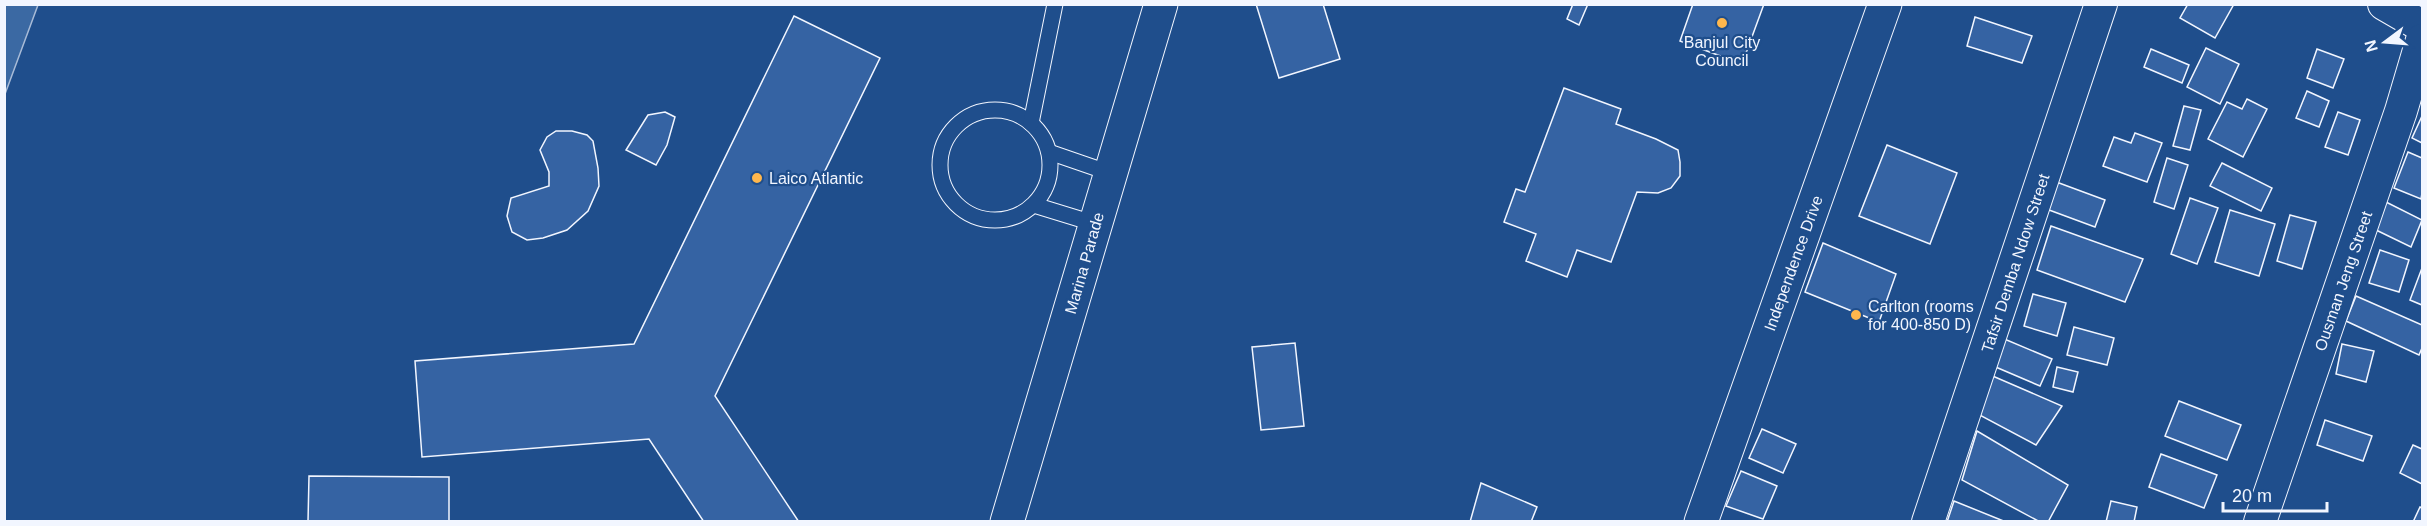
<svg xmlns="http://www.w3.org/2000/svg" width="2427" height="526" font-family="Arial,sans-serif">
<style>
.water{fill:#3b69a3;stroke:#a8bbd7;stroke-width:1.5}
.building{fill:#3563a3;stroke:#f2f6ff;stroke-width:1.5}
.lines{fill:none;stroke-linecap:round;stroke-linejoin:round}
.lane-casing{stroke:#f2f6ff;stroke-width:17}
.street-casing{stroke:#f2f6ff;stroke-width:34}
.secondary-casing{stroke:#f2f6ff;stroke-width:35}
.highway-casing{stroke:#f2f6ff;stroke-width:35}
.lane{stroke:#1f4e8c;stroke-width:15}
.street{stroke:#1f4e8c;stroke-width:32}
.secondary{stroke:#1f4e8c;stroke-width:33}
.highway{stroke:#1f4e8c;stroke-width:33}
.poi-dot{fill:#ffb74d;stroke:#1f4e8c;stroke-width:2}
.labels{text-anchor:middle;stroke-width:4.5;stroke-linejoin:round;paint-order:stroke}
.poi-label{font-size:16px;fill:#f2f6ff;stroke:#1f4e8c;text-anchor:start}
.street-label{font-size:16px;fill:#f2f6ff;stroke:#1f4e8c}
</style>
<rect width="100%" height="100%" fill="#1f4e8c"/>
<polygon class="water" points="5,4 38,5 5,94 4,5"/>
<g class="building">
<polygon points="1256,4 1323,4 1340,59 1279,78"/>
<polygon points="1573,4 1588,4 1579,25 1567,19"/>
<polygon points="1693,4 1764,4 1742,64 1680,41"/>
<polygon points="2188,4 2234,4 2215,38 2180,18"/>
<polygon points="794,16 880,58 715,396 799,522 704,522 649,439 422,457 415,361 634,344"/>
<polygon points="1975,17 2032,36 2022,63 1967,46"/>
<polygon points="2206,48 2239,64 2220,104 2187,87"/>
<polygon points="2151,49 2189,65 2182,83 2144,67"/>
<polygon points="2317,49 2344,59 2333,88 2307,78"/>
<polygon points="1564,88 1621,109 1616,124 1656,139 1678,150 1680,162 1680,176 1671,188 1658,193 1637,192 1611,262 1577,250 1567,277 1526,261 1536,234 1504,222 1516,189 1525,192"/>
<polygon points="2307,91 2329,101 2319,127 2296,118"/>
<polygon points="2247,99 2267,109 2243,157 2208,139 2227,102 2242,109"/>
<polygon points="2184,106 2201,110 2190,150 2173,146"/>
<polygon points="665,112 675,117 667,145 656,165 626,150 648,115"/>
<polygon points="2338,112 2360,120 2348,155 2325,147"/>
<polygon points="2422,116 2422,143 2412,138"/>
<polygon points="556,131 572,131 587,135 593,141 598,168 599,186 588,211 567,230 543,238 527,240 512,232 507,216 511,198 549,186 549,172 540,150 547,137"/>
<polygon points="2135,133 2162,143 2147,182 2103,166 2114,137 2131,143"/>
<polygon points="1887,145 1957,173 1930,244 1859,216"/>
<polygon points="2408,152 2422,158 2422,193 2421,199 2394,188"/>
<polygon points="2167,158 2188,165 2174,209 2154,202"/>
<polygon points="2222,163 2272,188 2261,211 2210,186"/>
<polygon points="2051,180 2105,200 2095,227 2041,207"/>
<polygon points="2190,198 2218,208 2197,264 2171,254"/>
<polygon points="2384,201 2422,220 2411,247 2374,229"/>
<polygon points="2230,210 2275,224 2259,276 2215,262"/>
<polygon points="2290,215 2316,222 2302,269 2277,261"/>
<polygon points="2051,226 2143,259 2125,302 2037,270"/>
<polygon points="1823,243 1896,274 1879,322 1805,292"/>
<polygon points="2380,250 2409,260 2399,292 2369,283"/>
<polygon points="2422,268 2422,305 2410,300"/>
<polygon points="2033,294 2066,303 2057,336 2024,326"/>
<polygon points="2356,296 2422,325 2422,348 2419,355 2346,321"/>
<polygon points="2074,327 2114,338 2107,365 2067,355"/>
<polygon points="2002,338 2052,359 2040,386 1991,365"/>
<polygon points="1295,343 1304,426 1261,430 1252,347"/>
<polygon points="2342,344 2374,351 2366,382 2336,374"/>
<polygon points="2057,367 2078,372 2073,392 2053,387"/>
<polygon points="1988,374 2062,406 2036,445 1972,411"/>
<polygon points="2179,401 2241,425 2227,460 2165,436"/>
<polygon points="2325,420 2372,436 2363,461 2317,445"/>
<polygon points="1762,429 1796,444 1783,473 1749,458"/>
<polygon points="1977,431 2068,485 2048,522 2040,522 1962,480"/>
<polygon points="2413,445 2422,449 2422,484 2400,473"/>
<polygon points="2161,454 2217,475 2204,508 2149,487"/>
<polygon points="1741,471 1777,486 1763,519 1726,506"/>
<polygon points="309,476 449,477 449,522 308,522"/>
<polygon points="1481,483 1537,507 1531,522 1470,522"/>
<polygon points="1954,501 2006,522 1947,522"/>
<polygon points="2111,501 2137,507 2134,522 2106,522"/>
<polygon points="2420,507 2422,508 2422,522 2413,522"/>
</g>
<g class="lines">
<defs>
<g id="lane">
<circle cx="995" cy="165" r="55"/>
<polyline points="1031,123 1055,4"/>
<polyline points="1049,152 1110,173"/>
<polyline points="1034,205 1096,224"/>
</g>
<g id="street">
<polyline points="2384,4 2422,26"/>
<polyline points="1928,522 2101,4"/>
<polyline points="2260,522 2401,111 2422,40"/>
</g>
<polyline id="secondary" points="1007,522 1161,4"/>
<polyline id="highway" points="1701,522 1885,4"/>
</defs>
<use href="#lane" class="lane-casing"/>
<use href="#street" class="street-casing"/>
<use href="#secondary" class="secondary-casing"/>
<use href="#highway" class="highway-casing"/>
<use href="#lane" class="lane"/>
<use href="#street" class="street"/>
<use href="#secondary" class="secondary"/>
<use href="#highway" class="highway"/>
</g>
<g class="poi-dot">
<circle cx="1722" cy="23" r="6"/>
<circle cx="757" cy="178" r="6"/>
<circle cx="1856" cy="315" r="6"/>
</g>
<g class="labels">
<g class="poi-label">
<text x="1722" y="48" text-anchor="middle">Banjul City<tspan x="1722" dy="18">Council</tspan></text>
<text x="769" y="184">Laico Atlantic</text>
<text x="1868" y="312">Carlton (rooms<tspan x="1868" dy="18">for 400-850 D)</tspan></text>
</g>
<g class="street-label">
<text transform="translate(1084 263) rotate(-74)" y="6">Marina Parade</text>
<text transform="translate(1793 263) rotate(-70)" y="6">Independence Drive</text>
<text transform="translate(2015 263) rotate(-72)" y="6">Tafsir Demba Ndow Street</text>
<text transform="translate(2343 281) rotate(-71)" y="6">Ousman Jeng Street</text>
</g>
</g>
<rect width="2427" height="526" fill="none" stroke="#f2f6ff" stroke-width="12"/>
<g transform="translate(2385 42) rotate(254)" stroke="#1f4e8c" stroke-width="4.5" paint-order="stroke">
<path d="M0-4.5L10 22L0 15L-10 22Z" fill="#f2f6ff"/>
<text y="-9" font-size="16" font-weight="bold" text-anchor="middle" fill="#f2f6ff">N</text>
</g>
<path d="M2223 502v9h104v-9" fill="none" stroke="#f2f6ff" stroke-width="3"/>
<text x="2232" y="502" font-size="18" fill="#f2f6ff" stroke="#1f4e8c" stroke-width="4.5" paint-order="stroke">20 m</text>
</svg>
